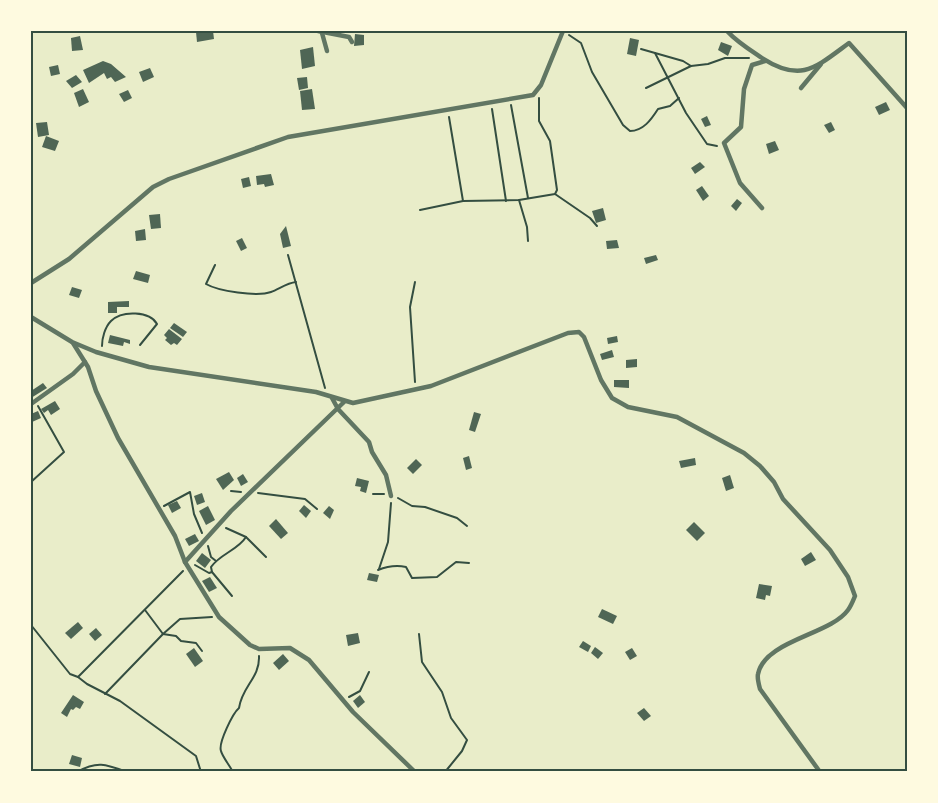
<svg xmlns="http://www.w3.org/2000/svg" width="938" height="803" font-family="'Work Sans',sans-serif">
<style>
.building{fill:#4f6655}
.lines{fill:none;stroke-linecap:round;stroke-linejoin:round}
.path{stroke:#344e41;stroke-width:2}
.minor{stroke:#617663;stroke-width:4.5}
.neatline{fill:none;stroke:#344e41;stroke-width:2}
</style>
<rect width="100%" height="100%" fill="#e9edc9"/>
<g class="building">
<polygon points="213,31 214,39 197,42 196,32"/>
<polygon points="355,34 364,35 364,45 354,46"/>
<polygon points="80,36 83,50 72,51 71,38"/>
<polygon points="630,38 639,40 636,56 627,54"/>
<polygon points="721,42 732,46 728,56 718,50"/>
<polygon points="313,47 315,66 302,69 300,50"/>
<polygon points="103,61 111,64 126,77 115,82 111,77 107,79 104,73 89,83 83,70"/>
<polygon points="58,65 60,74 51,76 49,67"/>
<polygon points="150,68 154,77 143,82 139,72"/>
<polygon points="76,75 82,82 72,88 66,81"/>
<polygon points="307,77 308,88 299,90 297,78"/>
<polygon points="83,89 89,102 79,107 74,93"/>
<polygon points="312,89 315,109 302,110 300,91"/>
<polygon points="128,90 132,98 124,102 119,94"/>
<polygon points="886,102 890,110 879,115 875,107"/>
<polygon points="707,116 711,125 705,127 701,119"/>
<polygon points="47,122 49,135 38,137 36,123"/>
<polygon points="831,122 835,130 829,133 824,125"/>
<polygon points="46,136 59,141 55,151 42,147"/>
<polygon points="775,141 779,150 769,154 766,144"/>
<polygon points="700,162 705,167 695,174 691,168"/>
<polygon points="271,174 274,185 265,187 264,184 257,185 256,176"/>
<polygon points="249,177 251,186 243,188 241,179"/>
<polygon points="702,186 709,196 703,201 696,190"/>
<polygon points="737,199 742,203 736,211 731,206"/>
<polygon points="603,208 606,220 596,223 592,211"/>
<polygon points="160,214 161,228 151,229 149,215"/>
<polygon points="286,226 291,246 283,248 280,234"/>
<polygon points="145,229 146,240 136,241 135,231"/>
<polygon points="242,238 247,248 241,251 236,241"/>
<polygon points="617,240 619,248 607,249 606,241"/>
<polygon points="656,255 658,260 646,264 644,258"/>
<polygon points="136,271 150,275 148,283 133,279"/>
<polygon points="72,287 82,290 79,298 69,295"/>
<polygon points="129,301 129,307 117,307 117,313 108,313 108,302"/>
<polygon points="174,323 187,332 183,337 170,328"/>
<polygon points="169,329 182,339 177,345 174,343 171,345 165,340 167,338 164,335"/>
<polygon points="110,335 130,340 130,344 124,342 123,346 108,343"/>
<polygon points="617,336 618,342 608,344 607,338"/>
<polygon points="612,350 614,357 602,360 600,354"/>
<polygon points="637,359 637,367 626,368 626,360"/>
<polygon points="614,380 629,380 629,388 614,387"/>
<polygon points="43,383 47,388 31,398 31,391"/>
<polygon points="55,401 60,409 51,415 48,410 44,413 41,409"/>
<polygon points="38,411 41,418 32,422 31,414"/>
<polygon points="474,412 481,414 475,432 469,430"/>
<polygon points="469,456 472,468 466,470 463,458"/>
<polygon points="695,458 696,465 681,468 679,461"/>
<polygon points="416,459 422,465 413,474 407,468"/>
<polygon points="229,472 234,480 223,490 216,479"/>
<polygon points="243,474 248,482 241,486 237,478"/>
<polygon points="730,475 734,488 726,491 722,478"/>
<polygon points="357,478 369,481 366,493 360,491 361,487 355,486"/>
<polygon points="202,493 205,502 197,505 194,496"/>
<polygon points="177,501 181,508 172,513 168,505"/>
<polygon points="304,505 311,511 306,518 299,511"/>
<polygon points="208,506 215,520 206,525 199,511"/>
<polygon points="329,506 334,510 330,519 323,513"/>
<polygon points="276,519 288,533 281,539 269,526"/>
<polygon points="694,522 705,533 697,541 686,530"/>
<polygon points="195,534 199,541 189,546 185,539"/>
<polygon points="811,552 816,560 805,566 801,559"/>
<polygon points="202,553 211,560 205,568 196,561"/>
<polygon points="369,573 379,575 377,582 367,580"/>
<polygon points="210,577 217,588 209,592 202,581"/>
<polygon points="759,584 772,586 770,596 766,595 765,600 756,598"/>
<polygon points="602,609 617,616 613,624 598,617"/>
<polygon points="78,622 83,628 71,639 65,633"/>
<polygon points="96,628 102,635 95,641 89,634"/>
<polygon points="358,633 360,643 348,646 346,635"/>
<polygon points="583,641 591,646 588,652 579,647"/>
<polygon points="595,647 603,653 598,659 591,653"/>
<polygon points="194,648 203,661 195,667 186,654"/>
<polygon points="632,648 637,656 630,660 625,652"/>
<polygon points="283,654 289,661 279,670 273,663"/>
<polygon points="73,695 84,702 80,709 76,707 73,710 71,709 67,717 61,713"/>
<polygon points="360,695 365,702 358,708 353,701"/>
<polygon points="644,708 651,716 644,721 637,713"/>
<polygon points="72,755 82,758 80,767 69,764"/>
</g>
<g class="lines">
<g class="path">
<path d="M569 35 581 43 592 72 623 125 630 131C643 131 651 120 658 109L670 106 679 98"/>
<polyline points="641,49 683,61 691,66"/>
<polyline points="655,53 686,113 707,144 717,146"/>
<polyline points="646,88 691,66 708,64 725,58 749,58"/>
<polyline points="511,105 528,198"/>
<polyline points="492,109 506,201"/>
<polyline points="449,117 463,201"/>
<polyline points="555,194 590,218 597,226"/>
<polyline points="519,200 527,227 528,241"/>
<polyline points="420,210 463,201 519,200 555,194 557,190 550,141 539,121 539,98"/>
<polyline points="288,255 325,388"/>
<path d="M215 265 206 284C218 291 257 297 271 292 279 289 287 283 296 282"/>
<polyline points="415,282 410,307 415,382"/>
<path d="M102 346C102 338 105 327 111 321 122 310 150 311 157 324L140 345"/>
<polyline points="31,482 64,452 38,406"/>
<polyline points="231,491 241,492"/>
<polyline points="258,493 305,499 317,509"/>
<polyline points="373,494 384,494"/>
<polyline points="398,498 412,506 425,507 457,518 467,526"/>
<polyline points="164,506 190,492 194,514 202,533"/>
<polyline points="226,528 246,537 266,557"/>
<polyline points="208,546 211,557 216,561"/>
<polyline points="195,565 209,573 212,572"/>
<polyline points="379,569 388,542 391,503"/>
<path d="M378 570C388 566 396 565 406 567L412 578 437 577 456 562 469 563"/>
<polyline points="183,571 78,677 87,684 120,701 196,756 201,772"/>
<path d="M232 596 212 572 211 567C220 554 238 550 246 537"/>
<polyline points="145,610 163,634 176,636 181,641 196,643 202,651"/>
<polyline points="31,625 70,674 78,677"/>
<polyline points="419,634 422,662 442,692 451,718 467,740 462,751 445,772"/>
<polyline points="105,694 163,634 180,619 212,617"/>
<polyline points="349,697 360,691 369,672"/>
<path d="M77 772C97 761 105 764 127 772"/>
<path d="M233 772C230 766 222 756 221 751 218 743 233 713 239 708 242 686 260 678 259 656"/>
</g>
<g class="minor">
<polyline points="318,31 349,37 352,42"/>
<path d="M727 31C737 42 750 50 762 58 801 83 815 68 849 43L907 108"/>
<polyline points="322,33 327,51"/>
<polyline points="801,88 821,64"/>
<polyline points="762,208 740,183 724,143 741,127 744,89 752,65 765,61"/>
<polyline points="31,283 69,259 153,187 169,179 288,137 533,95 541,85 563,31"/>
<path d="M31 317 72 342 96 352 149 367 316 392 353 403 431 386 568 333 579 332 584 337 601 380 612 398 628 407 677 417 744 453 760 466 774 482 783 499 830 550 848 577 855 596C853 601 851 606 848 610 830 635 765 640 758 674 757 678 759 685 760 689L820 772"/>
<polyline points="73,343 88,367 96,391 118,438 175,536 185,562 219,617 250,645 259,649 290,648 309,660 353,712 415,772"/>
<polyline points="332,398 338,409 369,442 372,452 386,475 391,496"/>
<polyline points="31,404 73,374 85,362"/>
<polyline points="185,562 231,511 344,402"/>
</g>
</g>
<rect width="938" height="803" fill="none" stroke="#fefae0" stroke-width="65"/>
<rect x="32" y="32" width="874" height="738" class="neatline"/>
</svg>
